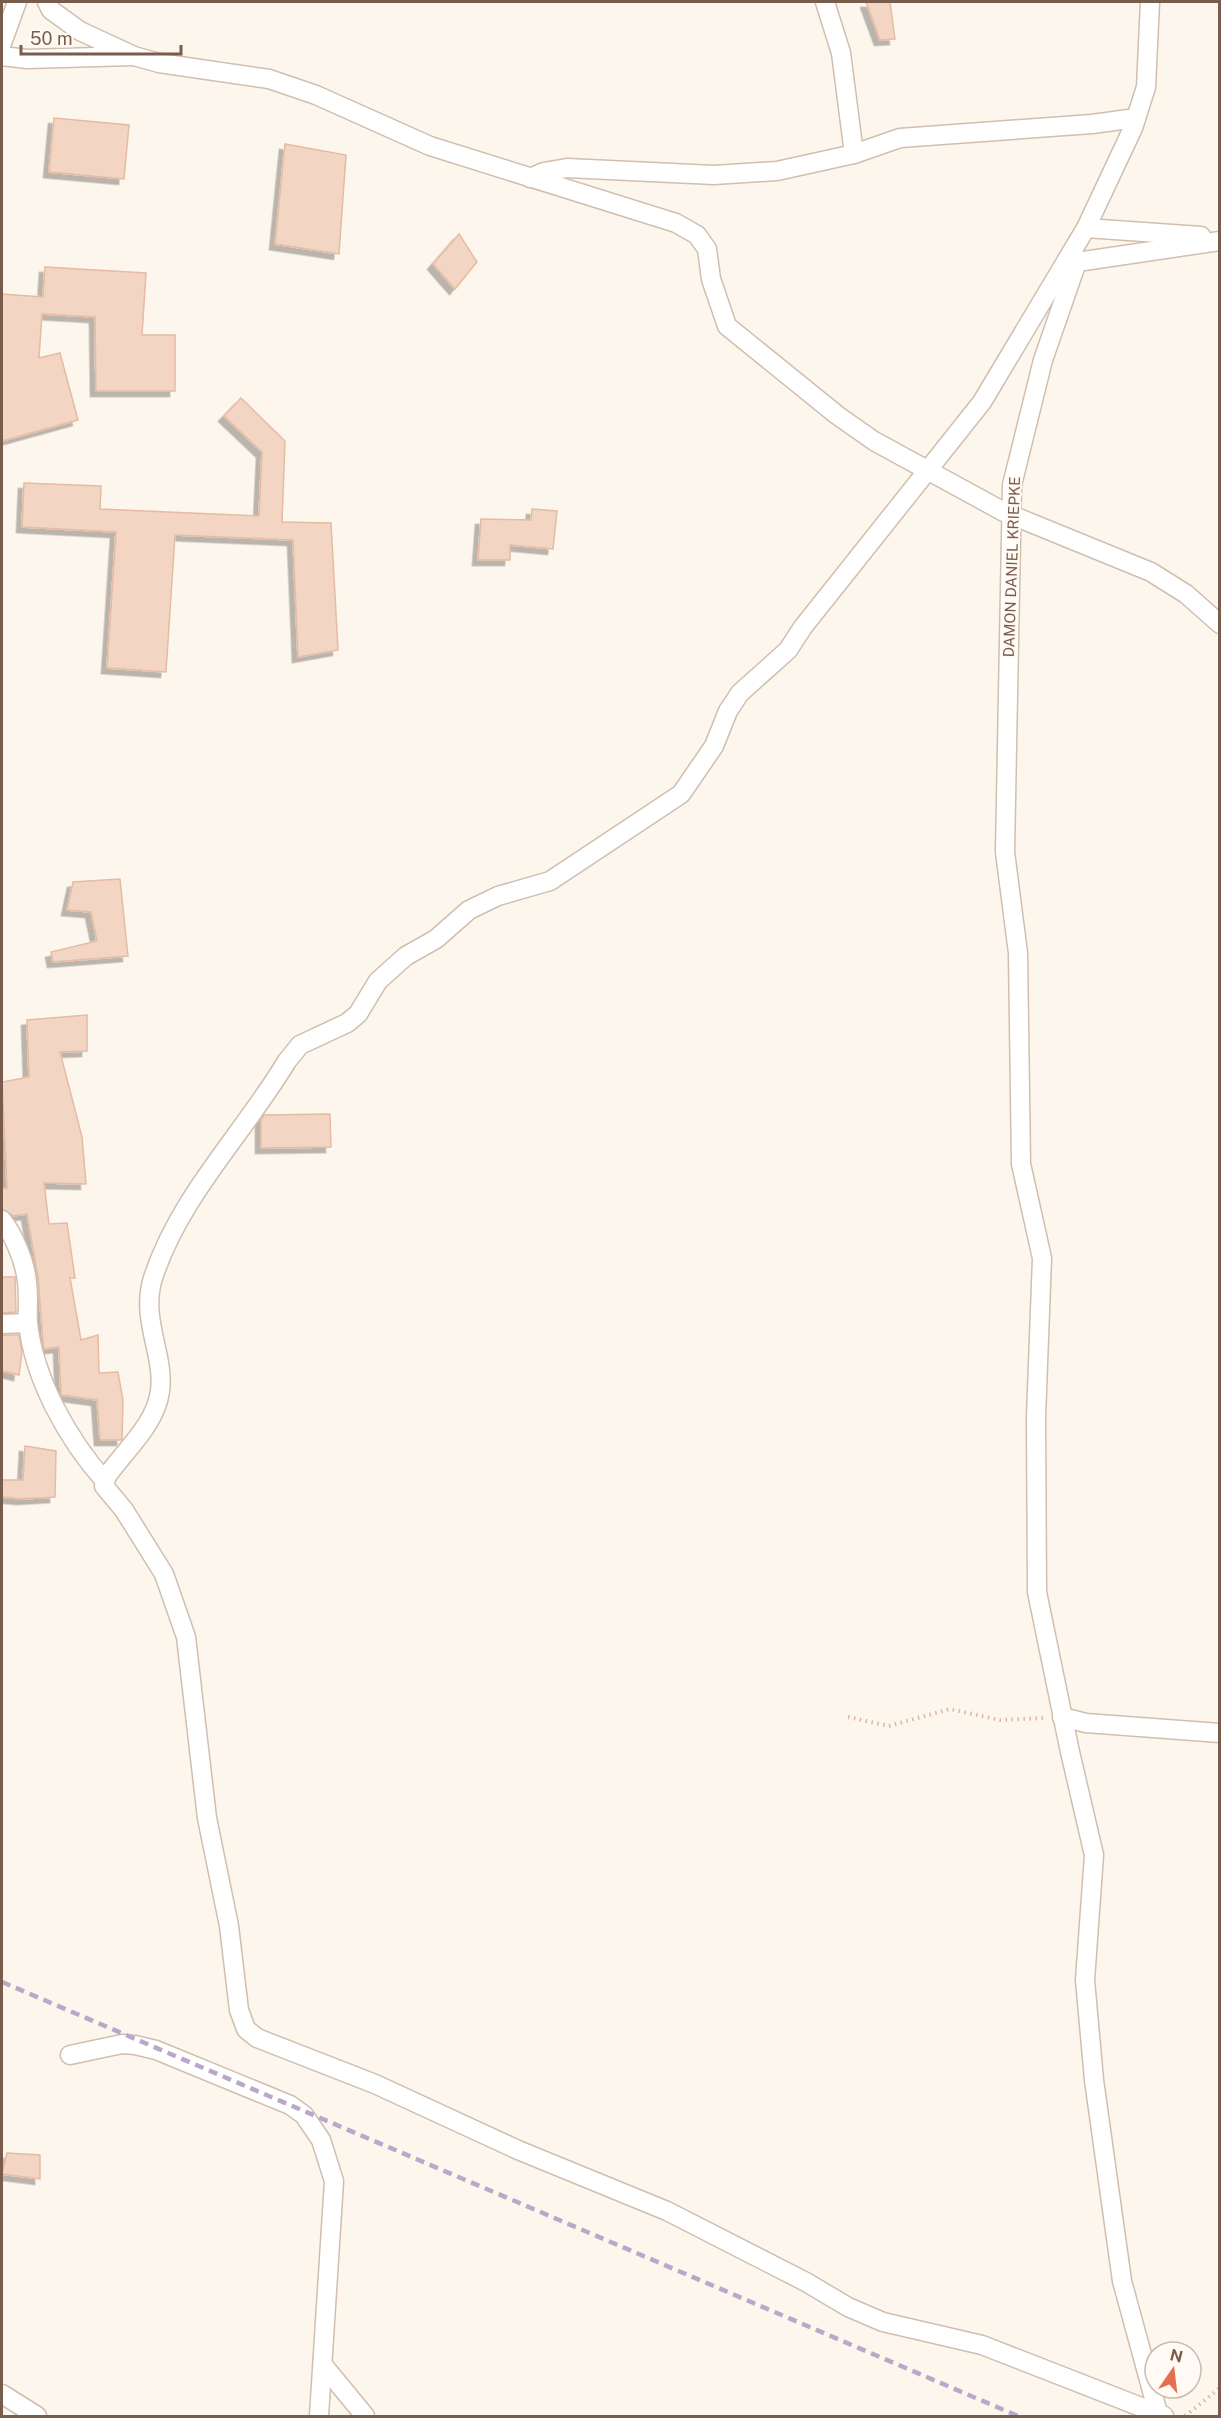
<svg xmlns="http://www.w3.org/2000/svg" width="1221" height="2418" font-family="'Public Sans',sans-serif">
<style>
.building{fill:#f3d5c3;stroke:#e6bba3;stroke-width:1.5;filter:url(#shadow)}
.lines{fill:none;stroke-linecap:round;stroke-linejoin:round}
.street-casing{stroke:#d1beb0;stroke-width:21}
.path{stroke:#d9b8a5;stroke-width:4;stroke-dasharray:1.5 4.5;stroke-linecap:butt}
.street{stroke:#fff;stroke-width:18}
.rail{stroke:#b9a8c9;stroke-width:4.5;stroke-dasharray:9 6;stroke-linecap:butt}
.labels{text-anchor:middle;stroke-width:4.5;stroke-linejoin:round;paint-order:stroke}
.street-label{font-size:15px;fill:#7a5c4d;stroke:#fffaf3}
</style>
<defs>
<filter id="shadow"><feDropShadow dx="-5.5" dy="5.5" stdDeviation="0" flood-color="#0004"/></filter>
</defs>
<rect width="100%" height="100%" fill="#fdf6ec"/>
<g class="building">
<polygon points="866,2 890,2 895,39 880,40"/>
<polygon points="54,118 129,125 124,179 49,172"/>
<polygon points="285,144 346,155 339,254 275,244"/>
<polygon points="459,234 477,262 455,289 433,264"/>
<polygon points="45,267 146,273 142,335 175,335 175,391 96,391 95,317 42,314 39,358 60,353 78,420 2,441 2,294 43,297"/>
<polygon points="241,398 285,441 282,522 331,523 338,650 298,657 293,540 175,535 166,672 107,668 116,532 22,527 24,483 101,486 100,509 259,516 262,452 224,416"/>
<polygon points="532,509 557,511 553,549 510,545 510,560 478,560 481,519 531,520"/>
<polygon points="120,879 128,956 53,962 51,952 97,941 91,912 67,910 73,882"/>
<polygon points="87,1015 87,1051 60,1052 82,1137 86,1184 44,1183 49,1224 67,1223 75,1278 70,1278 81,1340 98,1335 99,1373 118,1372 123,1400 122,1440 100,1440 97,1400 61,1395 59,1347 44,1349 43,1342 38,1277 27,1214 13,1216 2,1209 2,1188 7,1188 2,1082 29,1077 27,1020"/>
<polygon points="330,1114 331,1147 261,1148 261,1120 264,1115"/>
<polygon points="2,1277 15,1277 16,1312 2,1313"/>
<polygon points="2,1335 19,1335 22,1351 19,1375 2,1371"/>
<polygon points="25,1446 56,1451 55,1497 22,1499 2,1497 2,1480 23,1480"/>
<polygon points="7,2153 40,2155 40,2179 2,2174"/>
</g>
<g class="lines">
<defs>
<g id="street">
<polyline points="47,2 51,10 80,31 134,56 159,63 269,79 316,95 430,146 676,223 697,235 707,249 711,279 727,326 837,415 874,441 1004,512 1151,572 1186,594 1220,624"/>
<polyline points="825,2 841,53 854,154"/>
<path d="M1150 2 1146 87 1133 128 1086 228 982 402 803 627 788 650 740 693 728 711 714 746 681 794 550 881 498 896 469 910 436 939 406 956 378 981 358 1014 347 1023 300 1045 287 1061C244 1133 179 1197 153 1278 140 1319 165 1355 160 1391 156 1424 125 1450 107 1476L104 1486 124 1510 164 1574 186 1637 207 1818 229 1926 239 2010 246 2029 257 2038 375 2084 518 2150 667 2211 806 2282 848 2307 883 2322 982 2345 1164 2416"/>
<polyline points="2,43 17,2"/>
<polyline points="2,56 27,59 132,56"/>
<polyline points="530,178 544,172 567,168 714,175 777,171 854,154 900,138 1092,124 1136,118"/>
<polyline points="1086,228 1201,236"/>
<path d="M2 1220C14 1235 25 1262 27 1282 29 1296 27 1310 28 1323 34 1379 68 1440 105 1481"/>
<polyline points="2,1324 28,1323"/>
<polyline points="1062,1717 1086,1723 1220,1733"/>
<polyline points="70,2055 122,2044 135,2045 156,2050 290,2105 304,2115 321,2140 334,2181 319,2416"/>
<polyline points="323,2365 365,2416"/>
<polyline points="2,2394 37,2416"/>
<polyline points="1158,2413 1122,2281 1094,2080 1085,1980 1094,1855 1070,1752 1037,1592 1036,1417 1042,1258 1021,1164 1018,953 1005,852 1012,485 1043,360 1077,262 1220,241"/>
</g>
</defs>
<use href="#street" class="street-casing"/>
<g class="path">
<polyline points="848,1717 889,1726 950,1709 1000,1720 1044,1718"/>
<polyline points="1185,2416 1220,2388"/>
</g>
<use href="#street" class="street"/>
<polyline class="rail" points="2,1982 1018,2416"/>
</g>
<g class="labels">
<g class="street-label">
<text transform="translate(1012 567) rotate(-88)" y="5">DAMON DANIEL KRIEPKE</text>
</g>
</g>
<rect width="1221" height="2418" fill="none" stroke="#7a5c4d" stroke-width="6"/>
<g transform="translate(1173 2370) rotate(14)"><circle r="28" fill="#fffaf3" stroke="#cabbb1" stroke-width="1.5"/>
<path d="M0-4.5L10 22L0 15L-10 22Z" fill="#e76f51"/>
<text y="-9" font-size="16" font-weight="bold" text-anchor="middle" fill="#7a5c4d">N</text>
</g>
<path d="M21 45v9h160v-9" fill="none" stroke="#7a5c4d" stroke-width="3"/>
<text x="30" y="45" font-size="18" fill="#7a5c4d" stroke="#fffaf3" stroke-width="4.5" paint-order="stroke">50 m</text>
</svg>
